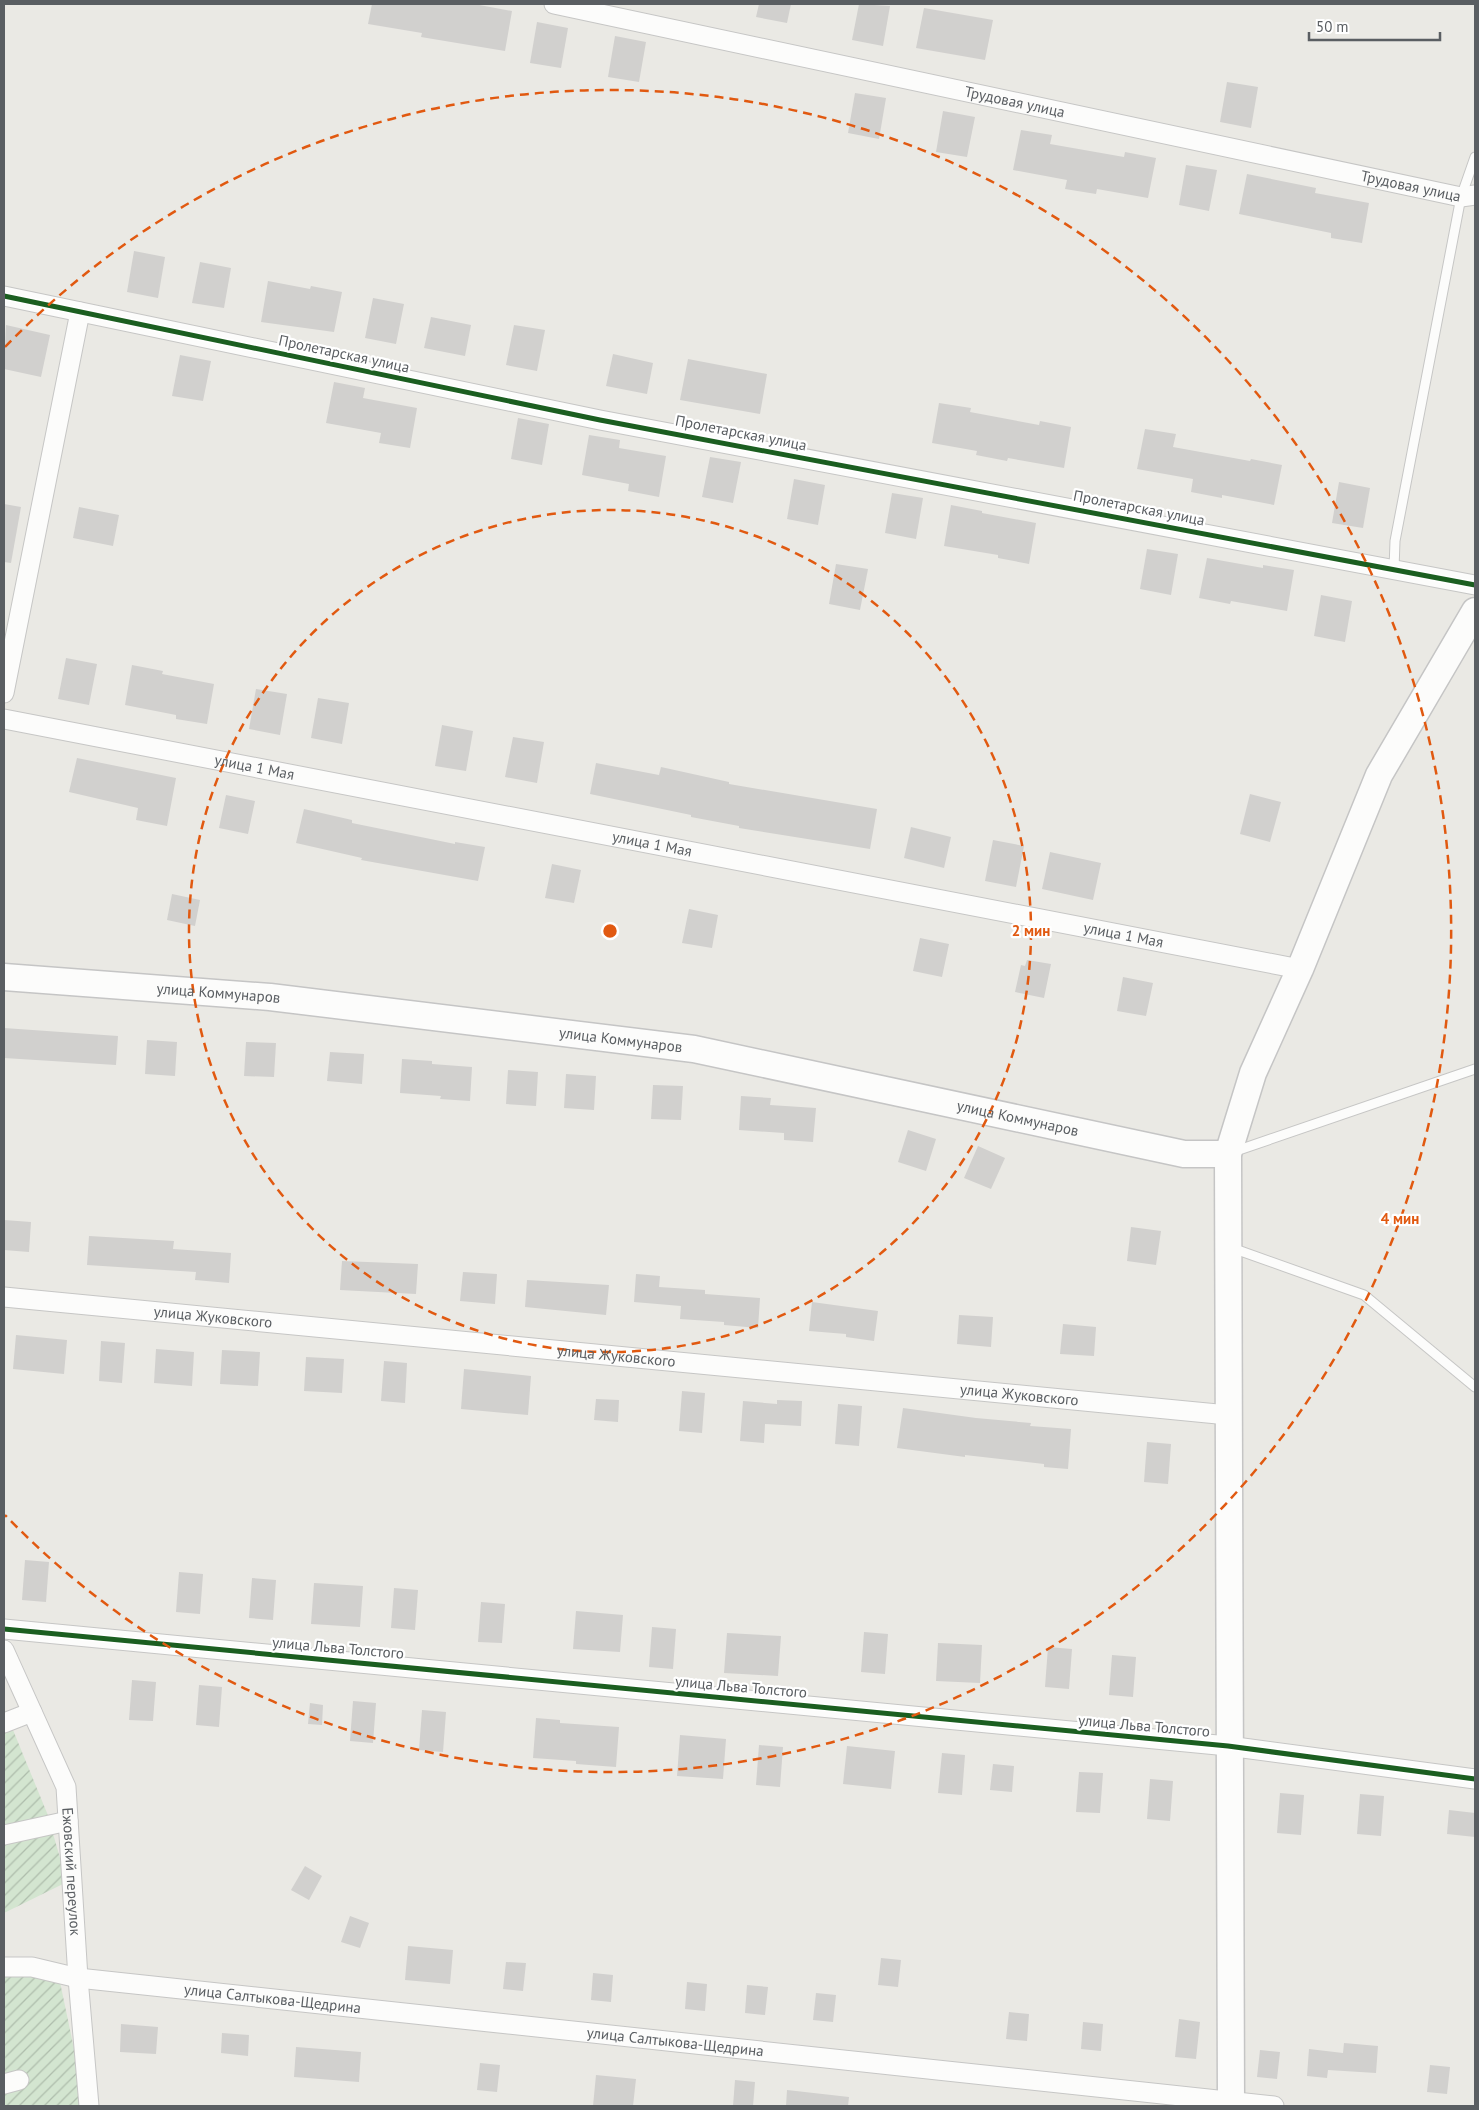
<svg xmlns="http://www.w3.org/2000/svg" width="1479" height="2110" font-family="'PT Sans',sans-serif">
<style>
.garden{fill:url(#garden-furrows)}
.building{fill:#d1d0ce}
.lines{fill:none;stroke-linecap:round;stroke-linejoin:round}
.service-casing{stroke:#c6c6c5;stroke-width:11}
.minor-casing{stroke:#c6c6c5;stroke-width:21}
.secondary-casing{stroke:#c5c5c5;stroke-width:29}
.service{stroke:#fcfcfb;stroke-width:9}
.minor{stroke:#fcfcfb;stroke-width:19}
.secondary{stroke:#fcfcfb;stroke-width:26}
.cycleway-casing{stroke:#fff;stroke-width:8}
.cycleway{stroke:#1b5e20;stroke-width:5}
.ring{fill:none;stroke:#e15910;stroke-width:2.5;stroke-dasharray:9 6}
.labels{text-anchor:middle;stroke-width:4.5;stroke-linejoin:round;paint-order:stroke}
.street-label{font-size:15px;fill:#5a5e62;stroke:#fff}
.centre{fill:#e15910;stroke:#fff;stroke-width:2.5}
.ring-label{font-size:15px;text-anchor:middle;font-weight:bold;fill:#e15910;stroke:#fff;stroke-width:4.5;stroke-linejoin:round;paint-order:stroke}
</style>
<defs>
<pattern id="garden-furrows" width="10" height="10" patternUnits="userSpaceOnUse" patternTransform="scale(1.25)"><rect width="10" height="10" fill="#d3e5d0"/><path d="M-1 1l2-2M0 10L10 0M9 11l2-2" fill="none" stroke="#aebdac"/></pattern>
</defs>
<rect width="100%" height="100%" fill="#eae9e4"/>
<g class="garden">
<polygon points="4,1708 47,1813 67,1882 4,1913"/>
<polygon points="4,1967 60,1982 86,2106 4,2106"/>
</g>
<g class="building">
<polygon points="372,4 474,4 512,11 505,51 421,37 422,33 368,24"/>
<polygon points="759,4 791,4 787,23 756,17"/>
<polygon points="859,4 890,6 883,46 852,40"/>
<polygon points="924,8 993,20 985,60 916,48"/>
<polygon points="537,22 568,28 561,68 530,63"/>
<polygon points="615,36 646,42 639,82 608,77"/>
<polygon points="1227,82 1258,87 1251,128 1220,122"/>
<polygon points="855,93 886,98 879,139 848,133"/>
<polygon points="943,111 975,117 967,157 936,152"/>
<polygon points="1021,130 1052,135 1050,144 1124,157 1125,152 1156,158 1148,198 1097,189 1096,194 1065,189 1067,180 1013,170"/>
<polygon points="1186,165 1217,170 1209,211 1179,205"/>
<polygon points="1247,174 1316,188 1315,193 1369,203 1362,243 1331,238 1331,233 1239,214"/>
<polygon points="134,251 165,257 158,298 127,292"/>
<polygon points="200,262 231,268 224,308 192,303"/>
<polygon points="268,281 310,289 311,286 342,292 334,332 261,322"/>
<polygon points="373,298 404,304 396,344 365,338"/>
<polygon points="431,317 471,325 465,356 424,348"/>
<polygon points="6,325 50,335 41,377 4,369"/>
<polygon points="514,325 545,330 537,371 506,365"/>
<polygon points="613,354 653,363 647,394 606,386"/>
<polygon points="180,355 211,361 203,401 172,396"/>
<polygon points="688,359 767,374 760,414 680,400"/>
<polygon points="334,382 365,388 363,398 417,408 410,448 379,443 381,433 326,423"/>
<polygon points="939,403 971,408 970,412 1039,425 1040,421 1071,427 1064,468 1008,458 1007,461 976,455 977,451 932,443"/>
<polygon points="518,418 549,424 542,465 511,459"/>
<polygon points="1145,429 1176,434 1173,447 1250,461 1251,459 1282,465 1274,505 1222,495 1222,498 1191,492 1193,479 1137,469"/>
<polygon points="589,435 620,440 619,448 666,456 659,497 628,491 629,484 582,475"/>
<polygon points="710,457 741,462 733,503 702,497"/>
<polygon points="794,479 825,485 818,525 787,519"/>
<polygon points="1339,482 1370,488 1363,528 1332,523"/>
<polygon points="892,493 923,498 916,539 885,533"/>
<polygon points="4,504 21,507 11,563 4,562"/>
<polygon points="951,505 982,511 982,513 1036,523 1029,564 998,558 998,555 944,546"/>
<polygon points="79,507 119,515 113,546 73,538"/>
<polygon points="1147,549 1178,554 1171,595 1140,589"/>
<polygon points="1207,558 1263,568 1263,565 1294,570 1287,611 1231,601 1230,604 1199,598"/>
<polygon points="836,564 868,569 860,610 829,604"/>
<polygon points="1321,595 1352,601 1345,642 1314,636"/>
<polygon points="66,658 97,664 89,705 58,699"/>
<polygon points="132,665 163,671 162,674 214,684 207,724 176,719 176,715 125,705"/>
<polygon points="256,689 287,694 280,735 249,729"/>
<polygon points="318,698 349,703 342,744 311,738"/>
<polygon points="442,725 473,731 466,771 435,766"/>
<polygon points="513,737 544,742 537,783 505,777"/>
<polygon points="77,758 176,778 167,826 136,820 138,808 69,792"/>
<polygon points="596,763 659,775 661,767 729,782 729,784 877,809 870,849 739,828 739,826 691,817 691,815 590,794"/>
<polygon points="1250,794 1281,802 1270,842 1240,834"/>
<polygon points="226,795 255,801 248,834 219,828"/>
<polygon points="304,809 352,820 352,823 455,844 455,842 485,847 478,881 361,860 362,858 296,843"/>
<polygon points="911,827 951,837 944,868 904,858"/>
<polygon points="993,840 1024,846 1016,887 985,881"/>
<polygon points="1050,852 1101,863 1093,900 1042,889"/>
<polygon points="552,864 581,870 574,903 545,898"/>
<polygon points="172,894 200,900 195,926 167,920"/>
<polygon points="689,909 718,915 712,948 682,943"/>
<polygon points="920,938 949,944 942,977 913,971"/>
<polygon points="1027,960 1051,964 1044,998 1015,992 1021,965 1025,966"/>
<polygon points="1123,977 1153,983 1146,1016 1117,1011"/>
<polygon points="4,1028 118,1036 116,1065 4,1058"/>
<polygon points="147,1040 177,1042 175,1076 145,1074"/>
<polygon points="246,1042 276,1043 274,1077 244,1076"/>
<polygon points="330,1052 364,1054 362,1084 327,1081"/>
<polygon points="402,1059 432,1061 432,1064 472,1067 470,1101 440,1099 441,1096 400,1093"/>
<polygon points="508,1070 538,1072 536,1106 506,1104"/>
<polygon points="566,1074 596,1076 594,1110 564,1108"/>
<polygon points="653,1085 683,1086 681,1120 651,1119"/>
<polygon points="741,1096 771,1098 770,1105 816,1108 813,1142 784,1140 784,1133 739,1130"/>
<polygon points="908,1130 936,1139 926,1171 898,1162"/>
<polygon points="978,1146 1005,1158 991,1189 964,1178"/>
<polygon points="4,1220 31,1222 29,1252 4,1250"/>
<polygon points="1131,1227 1161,1231 1156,1265 1127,1261"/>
<polygon points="89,1236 174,1241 173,1249 231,1253 229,1283 195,1280 196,1272 87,1265"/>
<polygon points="342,1261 418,1264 416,1294 340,1290"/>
<polygon points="463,1272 497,1274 495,1304 460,1301"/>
<polygon points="636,1274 660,1276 659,1287 705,1290 705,1294 760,1298 758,1328 724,1325 724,1322 680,1319 681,1306 634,1302"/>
<polygon points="527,1280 609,1285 606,1315 525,1307"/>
<polygon points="812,1302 878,1311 874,1341 846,1337 846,1334 809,1331"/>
<polygon points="959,1315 993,1317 991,1347 957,1344"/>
<polygon points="1063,1324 1096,1327 1094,1356 1060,1354"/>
<polygon points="16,1335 67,1340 64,1374 13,1369"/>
<polygon points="101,1341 125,1343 122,1383 99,1381"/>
<polygon points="156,1349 194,1352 192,1386 154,1383"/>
<polygon points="222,1350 260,1352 258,1386 220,1384"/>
<polygon points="306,1357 344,1359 342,1393 304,1391"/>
<polygon points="384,1361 407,1363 405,1403 381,1401"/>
<polygon points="464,1369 531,1376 528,1415 461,1409"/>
<polygon points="682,1391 705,1393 702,1433 679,1431"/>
<polygon points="596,1399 619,1400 618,1422 594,1420"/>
<polygon points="777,1400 802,1401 801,1426 765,1424 764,1443 740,1441 743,1401 777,1404"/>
<polygon points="838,1404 862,1406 859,1446 835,1444"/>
<polygon points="903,1408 976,1418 1031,1423 1030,1426 1071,1429 1068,1469 1044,1467 1044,1464 965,1455 965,1457 897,1448"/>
<polygon points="1147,1442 1171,1444 1168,1484 1144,1482"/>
<polygon points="25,1560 49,1562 46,1602 22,1600"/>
<polygon points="179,1572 203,1574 200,1614 176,1612"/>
<polygon points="252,1578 276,1580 273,1620 249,1618"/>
<polygon points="314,1583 363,1586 360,1627 311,1624"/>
<polygon points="394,1588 418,1590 415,1630 391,1628"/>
<polygon points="481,1602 505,1604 502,1643 478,1642"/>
<polygon points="576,1611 623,1615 620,1652 573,1649"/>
<polygon points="652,1627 676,1629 673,1669 649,1667"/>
<polygon points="864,1632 888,1634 885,1674 861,1672"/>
<polygon points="727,1633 781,1636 778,1676 724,1673"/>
<polygon points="938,1643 982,1645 980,1683 936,1681"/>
<polygon points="1048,1647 1072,1649 1069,1689 1045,1687"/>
<polygon points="1112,1655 1136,1657 1133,1697 1109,1695"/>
<polygon points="132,1680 156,1682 153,1721 129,1720"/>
<polygon points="199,1685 222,1687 219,1727 196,1725"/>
<polygon points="353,1701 376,1703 373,1743 350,1741"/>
<polygon points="310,1703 323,1705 322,1725 308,1724"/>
<polygon points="422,1710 446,1712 443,1752 419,1750"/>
<polygon points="536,1718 560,1720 560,1723 619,1727 616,1767 576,1764 576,1761 533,1758"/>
<polygon points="680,1735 726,1739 723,1779 677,1776"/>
<polygon points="759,1745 783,1747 780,1787 756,1785"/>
<polygon points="847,1746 895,1751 891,1789 843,1784"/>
<polygon points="942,1753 965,1755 962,1795 938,1793"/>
<polygon points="993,1764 1014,1766 1012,1792 990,1790"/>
<polygon points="1079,1772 1103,1773 1100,1813 1076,1812"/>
<polygon points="1150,1779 1173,1781 1170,1821 1147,1819"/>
<polygon points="1280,1793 1304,1795 1301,1835 1277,1833"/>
<polygon points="1360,1794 1384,1796 1381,1836 1357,1834"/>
<polygon points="1449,1810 1475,1813 1475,1837 1447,1834"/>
<polygon points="305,1866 322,1876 309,1900 291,1890"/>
<polygon points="350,1916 369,1923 360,1948 341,1942"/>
<polygon points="408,1946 453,1950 450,1984 405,1980"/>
<polygon points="881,1958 901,1960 898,1987 878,1985"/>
<polygon points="506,1962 526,1963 523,1991 503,1989"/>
<polygon points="593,1973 613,1975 611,2002 591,2000"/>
<polygon points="687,1982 707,1984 705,2011 685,2009"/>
<polygon points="747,1985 768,1987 765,2015 745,2013"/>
<polygon points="816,1993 836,1995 833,2022 813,2020"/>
<polygon points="1009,2012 1029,2014 1027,2041 1006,2039"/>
<polygon points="1179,2019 1200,2022 1196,2059 1175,2057"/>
<polygon points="1083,2022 1103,2024 1101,2051 1081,2049"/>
<polygon points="121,2024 158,2027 156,2054 120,2052"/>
<polygon points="222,2033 249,2035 248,2056 221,2053"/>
<polygon points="1344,2043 1378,2046 1376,2073 1328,2070 1327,2078 1307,2076 1309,2049 1343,2053"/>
<polygon points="296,2047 361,2052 359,2082 294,2077"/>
<polygon points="1260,2050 1280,2052 1277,2079 1257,2077"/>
<polygon points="480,2063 500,2065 497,2092 477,2090"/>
<polygon points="1430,2065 1450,2067 1447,2094 1427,2092"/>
<polygon points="596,2075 636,2079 633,2106 593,2106"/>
<polygon points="735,2080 755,2082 753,2106 733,2106"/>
<polygon points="787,2090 849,2097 848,2106 786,2106"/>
</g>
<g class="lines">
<defs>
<g id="service">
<polyline points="1394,569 1395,541 1461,197 1475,157"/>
<polyline points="1233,1152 1475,1069"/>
<polyline points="1232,1248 1364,1295 1475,1387"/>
</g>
<g id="minor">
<path id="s1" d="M554 4 1461 197 1475 195"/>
<polyline points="4,296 600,420 1475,585"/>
<polyline points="4,693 80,312"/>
<path id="s2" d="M4 719 1300 969"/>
<path id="s3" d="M4 1297 1228 1415"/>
<polyline points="4,1629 1228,1746 1475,1779"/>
<path id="s4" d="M4 1650 66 1787 78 1978 89 2106"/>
<polyline points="4,1723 32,1712"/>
<polyline points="4,1835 68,1821"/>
<path id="s5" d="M4 1967H32L78 1978 1274 2106"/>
<polyline points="4,2084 19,2080"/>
</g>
<g id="secondary">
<path id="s6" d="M4 977 270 997 694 1049 1184 1154H1228"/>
<polyline points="1231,2106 1228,1154 1253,1073 1300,969 1379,775 1475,611"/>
</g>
</defs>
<use href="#service" class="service-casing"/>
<use href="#minor" class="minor-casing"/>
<use href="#secondary" class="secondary-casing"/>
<use href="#service" class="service"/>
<use href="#minor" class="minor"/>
<use href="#secondary" class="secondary"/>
<defs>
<g id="cycleway">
<polyline points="4,296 600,420 1475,585"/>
<polyline points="4,1629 1228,1746 1475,1779"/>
</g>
</defs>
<use href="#cycleway" class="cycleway-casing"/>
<use href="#cycleway" class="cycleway"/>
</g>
<g class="ring">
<circle cx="610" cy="931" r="421"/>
<path d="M5 347A841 841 0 1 1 5 1515"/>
</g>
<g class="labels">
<g class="street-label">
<text dy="5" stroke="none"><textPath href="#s1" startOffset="471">Трудовая улица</textPath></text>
<text dy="5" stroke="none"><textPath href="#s1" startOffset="876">Трудовая улица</textPath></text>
<text transform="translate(344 354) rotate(12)" y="5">Пролетарская улица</text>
<text transform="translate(741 433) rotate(11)" y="5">Пролетарская улица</text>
<text transform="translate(1139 508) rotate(11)" y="5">Пролетарская улица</text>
<text dy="5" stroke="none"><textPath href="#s2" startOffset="255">улица 1 Мая</textPath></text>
<text dy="5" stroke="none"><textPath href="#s2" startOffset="660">улица 1 Мая</textPath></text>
<text dy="5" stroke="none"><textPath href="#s2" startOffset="1140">улица 1 Мая</textPath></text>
<text dy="5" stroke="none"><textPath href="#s6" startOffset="215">улица Коммунаров</textPath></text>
<text dy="5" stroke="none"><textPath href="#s6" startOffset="620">улица Коммунаров</textPath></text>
<text dy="5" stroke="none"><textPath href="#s6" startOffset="1025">улица Коммунаров</textPath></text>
<text dy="5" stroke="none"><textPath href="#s3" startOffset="210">улица Жуковского</textPath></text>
<text dy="5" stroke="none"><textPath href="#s3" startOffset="615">улица Жуковского</textPath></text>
<text dy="5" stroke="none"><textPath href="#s3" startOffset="1020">улица Жуковского</textPath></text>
<text transform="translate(338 1648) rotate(5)" y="5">улица Льва Толстого</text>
<text transform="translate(741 1687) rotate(5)" y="5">улица Льва Толстого</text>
<text transform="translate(1144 1726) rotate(5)" y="5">улица Льва Толстого</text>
<text dy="5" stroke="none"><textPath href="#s4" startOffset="235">Ежовский переулок</textPath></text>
<text dy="5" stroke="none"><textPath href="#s5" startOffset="271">улица Салтыкова-Щедрина</textPath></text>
<text dy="5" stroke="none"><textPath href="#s5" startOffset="676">улица Салтыкова-Щедрина</textPath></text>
</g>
</g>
<circle cx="610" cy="931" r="8" class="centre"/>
<g class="ring-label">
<text x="1031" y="936">2 мин</text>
<text x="1400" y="1224">4 мин</text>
</g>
<rect width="1479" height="2110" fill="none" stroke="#5a5e62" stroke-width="10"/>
<path d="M1309 32v8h131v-8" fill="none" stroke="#5a5e62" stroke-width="2.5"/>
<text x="1316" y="32" font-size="15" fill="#5a5e62" stroke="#ffffff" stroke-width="4" paint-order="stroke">50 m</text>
</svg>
